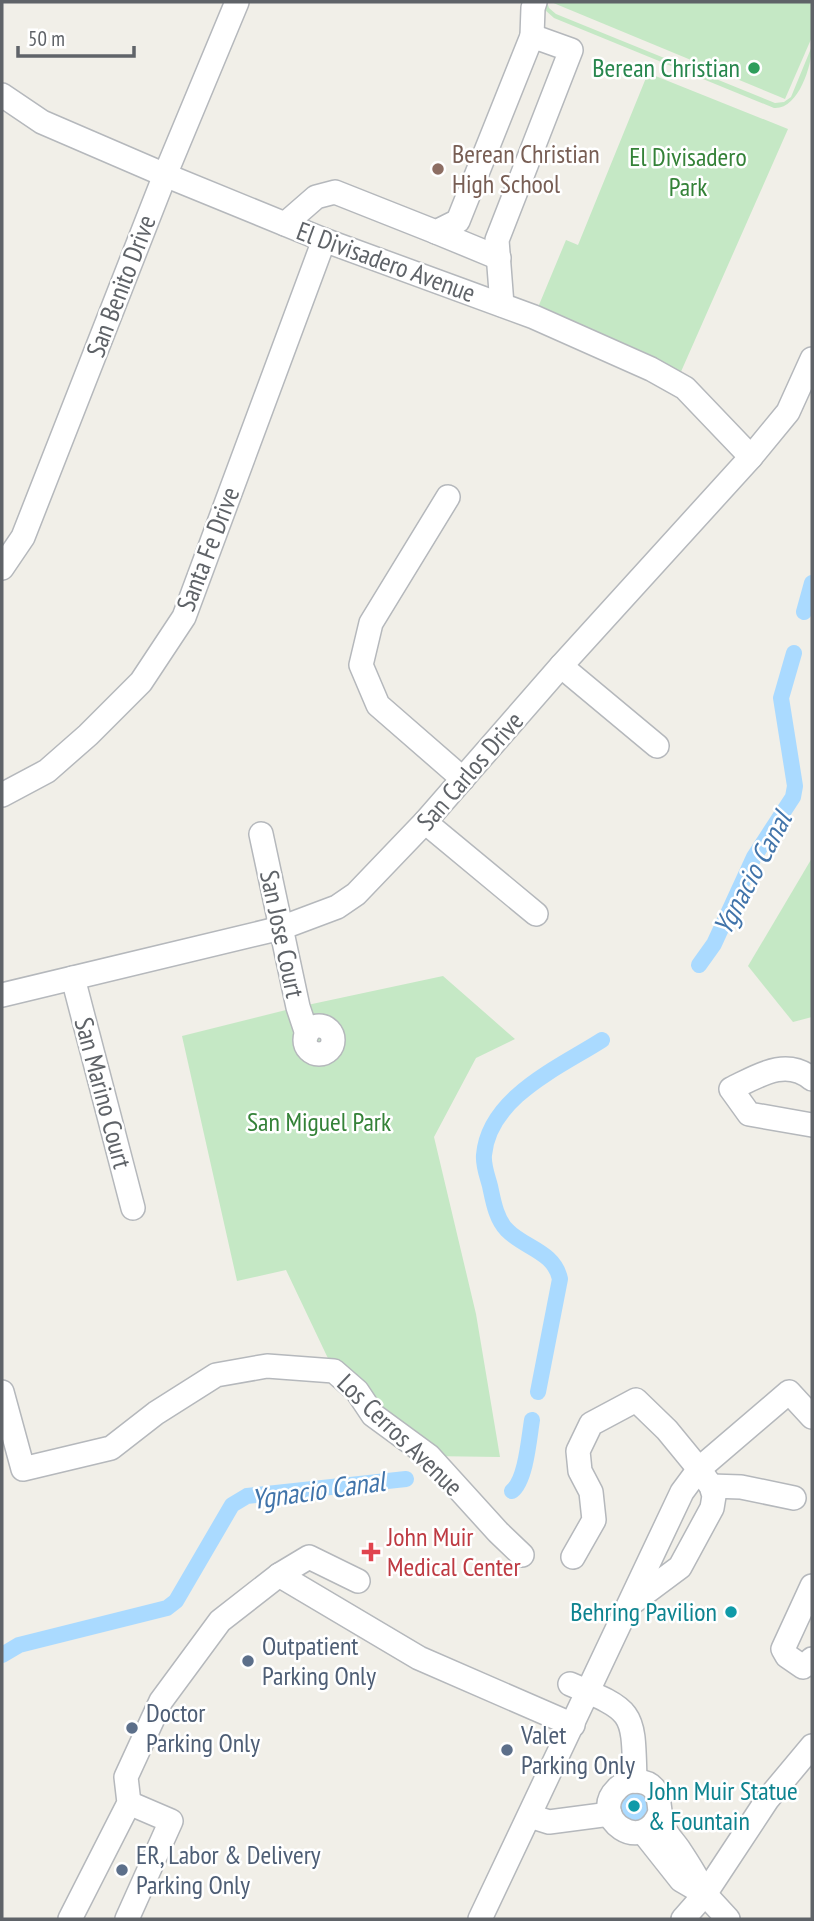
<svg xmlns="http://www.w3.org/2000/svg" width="814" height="1921" font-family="'PT Sans Narrow',sans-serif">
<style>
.green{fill:#c5e8c5}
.water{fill:#aadaff}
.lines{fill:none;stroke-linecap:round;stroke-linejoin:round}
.canal{stroke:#aadaff;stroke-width:16}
.minor-casing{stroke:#b5b8bc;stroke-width:26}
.minor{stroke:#fff;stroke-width:23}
.leisure-dot{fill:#2e9e5b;stroke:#fff;stroke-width:2.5}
.education-dot{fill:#8d6e63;stroke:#fff;stroke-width:2.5}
.health-dot{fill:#e0444e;stroke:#fff;stroke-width:2.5}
.culture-dot{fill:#0f9aa8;stroke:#fff;stroke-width:2.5}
.service-dot{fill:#5c6f8a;stroke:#fff;stroke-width:2.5}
.labels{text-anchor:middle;stroke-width:5;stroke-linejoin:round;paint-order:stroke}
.leisure-label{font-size:26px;fill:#27864d;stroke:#fff;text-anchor:end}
.education-label{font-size:26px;fill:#785e54;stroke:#fff;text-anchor:start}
.park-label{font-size:26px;fill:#348238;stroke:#fff}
.street-label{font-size:26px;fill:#5f6368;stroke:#fff}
.health-label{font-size:26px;fill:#be3a42;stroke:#fff;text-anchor:start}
.culture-label{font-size:26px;fill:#0d838f;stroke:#fff;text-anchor:end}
.service-label{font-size:26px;fill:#4e5e75;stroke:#fff;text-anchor:start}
.water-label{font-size:28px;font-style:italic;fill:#4174aa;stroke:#fff}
</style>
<rect width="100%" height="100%" fill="#f1efe8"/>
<g class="green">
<path d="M543 2H547L549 8 556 14 775 103 784 102 791 97 812 46C812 66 798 110 774 108L554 18 545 10Z"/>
<polygon points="551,2 812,2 812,37 785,99"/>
<polygon points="648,73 788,129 676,383 534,317 566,240 578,245"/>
<polygon points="812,858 812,1017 793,1022 748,966"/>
<polygon points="443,976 515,1039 476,1058 434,1137 476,1314 500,1457 429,1456 334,1371 286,1270 237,1281 182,1036 298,1007"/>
</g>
<circle class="water" cx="634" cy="1807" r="14"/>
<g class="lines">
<g class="canal">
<polyline points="804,612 812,583"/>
<polyline points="699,965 714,944 754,857 793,797 795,786 781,698 794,653"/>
<path d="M538 1392 560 1279C554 1251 524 1248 507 1230 496 1219 493 1200 490 1186 487 1175 483 1165 484 1155 489 1097 560 1067 602 1040"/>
<path d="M512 1491C526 1480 529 1438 532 1420"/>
<polyline points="2,1655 19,1645 167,1608 176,1601 232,1505 247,1496 406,1479"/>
</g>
<defs>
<g id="minor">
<polyline points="532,36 533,8 535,2"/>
<polyline points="2,95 42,122 165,175 324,240 534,317 651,369 685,388 751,457"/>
<polyline points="285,224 316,197 335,192 436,232 458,221 532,36 571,50 497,240 502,305"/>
<polyline points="436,232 499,258"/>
<polyline points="448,497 371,623 361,665 378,705 463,779"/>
<polyline points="2,568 23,537 165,175 237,2"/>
<polyline points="561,666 657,746"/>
<polyline points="2,795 47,771 88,735 141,682 184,617 324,240"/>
<polyline points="425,822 536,914"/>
<polyline points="261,834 298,1007 307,1034"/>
<polyline points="73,978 133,1208"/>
<polyline points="2,995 281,928 337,907 356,894 425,822 561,666 751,457 788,412 812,359"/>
<circle cx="319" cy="1040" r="14"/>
<path d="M812 1079C786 1057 758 1076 731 1089L749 1114 812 1125"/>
<polyline points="2,1392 23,1469 111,1448 156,1413 216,1375 267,1366 334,1371 357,1391 373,1415 429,1456 498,1532 522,1555"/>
<polyline points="711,1486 741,1487 794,1498"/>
<polyline points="573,1557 594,1520 591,1492 580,1471 578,1451 591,1424 636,1400 667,1430 699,1469 789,1392 812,1417"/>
<polyline points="279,1575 309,1557 358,1581"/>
<polyline points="812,1586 783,1649 787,1656 803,1667 812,1659"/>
<path d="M570 1684C636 1712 633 1711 635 1781"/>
<path d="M660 1812C643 1858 588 1817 617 1789 622 1783 629 1781 636 1781 666 1783 656 1809 663 1826 666 1834 673 1841 678 1848 688 1863 698 1878 705 1894"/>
<polyline points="530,1816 549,1822 610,1814"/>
<polyline points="643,1832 681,1880 705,1894 728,1919"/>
<polyline points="70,1919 129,1803 126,1777 161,1701 220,1621 279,1575 419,1658 573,1725"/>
<polyline points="127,1919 171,1821 129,1803"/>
<polyline points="480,1919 682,1492 699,1469 711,1486 714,1496 712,1508 680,1567 629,1605"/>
<polyline points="683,1919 705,1894 767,1800 812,1746"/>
</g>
</defs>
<use href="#minor" class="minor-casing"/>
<use href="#minor" class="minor"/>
</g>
<circle class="leisure-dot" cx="754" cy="68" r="7"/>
<circle class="education-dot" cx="438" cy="169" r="7"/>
<path class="health-dot" d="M367.5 1541.5h7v7h7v7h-7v7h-7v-7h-7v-7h7z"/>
<g class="culture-dot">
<circle cx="731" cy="1612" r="7"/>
<circle cx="634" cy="1806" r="7"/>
</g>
<g class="service-dot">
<circle cx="248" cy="1661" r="7"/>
<circle cx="132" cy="1728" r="7"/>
<circle cx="507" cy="1750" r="7"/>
<circle cx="122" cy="1870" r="7"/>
</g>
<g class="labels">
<g class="leisure-label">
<text x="740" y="77">Berean Christian</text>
</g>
<g class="education-label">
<text x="452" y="163">Berean Christian<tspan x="452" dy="30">High School</tspan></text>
</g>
<g class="park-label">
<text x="688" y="166">El Divisadero<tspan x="688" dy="30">Park</tspan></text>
<text x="319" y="1131">San Miguel Park</text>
</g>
<g class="street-label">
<text transform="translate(386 262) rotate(20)" y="9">El Divisadero Avenue</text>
<text transform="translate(121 286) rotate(-69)" y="9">San Benito Drive</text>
<text transform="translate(208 549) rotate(-69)" y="9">Santa Fe Drive</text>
<text transform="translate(470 771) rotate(-49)" y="9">San Carlos Drive</text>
<text transform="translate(282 934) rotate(78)" y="9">San Jose Court</text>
<text transform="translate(103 1093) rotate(75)" y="9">San Marino Court</text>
<text transform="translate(400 1435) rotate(44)" y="9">Los Cerros Avenue</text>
</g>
<g class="health-label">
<text x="387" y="1546">John Muir<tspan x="387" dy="30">Medical Center</tspan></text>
</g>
<g class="culture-label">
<text x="717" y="1621">Behring Pavilion</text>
<text x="648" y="1800" text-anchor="start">John Muir Statue<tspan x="648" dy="30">&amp; Fountain</tspan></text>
</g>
<g class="service-label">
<text x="262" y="1655">Outpatient<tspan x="262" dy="30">Parking Only</tspan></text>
<text x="146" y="1722">Doctor<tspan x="146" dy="30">Parking Only</tspan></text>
<text x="521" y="1744">Valet<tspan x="521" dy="30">Parking Only</tspan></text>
<text x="136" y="1864">ER, Labor &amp; Delivery<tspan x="136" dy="30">Parking Only</tspan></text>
</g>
<g class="water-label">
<text transform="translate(752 873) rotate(-62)" y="10">Ygnacio Canal</text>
<text transform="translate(318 1490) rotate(-8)" y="10">Ygnacio Canal</text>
</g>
</g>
<rect width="814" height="1921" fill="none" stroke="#5f6368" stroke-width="7"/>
<path d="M18 46v10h116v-10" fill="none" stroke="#5f6368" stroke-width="3.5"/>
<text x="28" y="46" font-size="21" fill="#5f6368" stroke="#ffffff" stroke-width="5" paint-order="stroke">50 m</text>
</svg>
